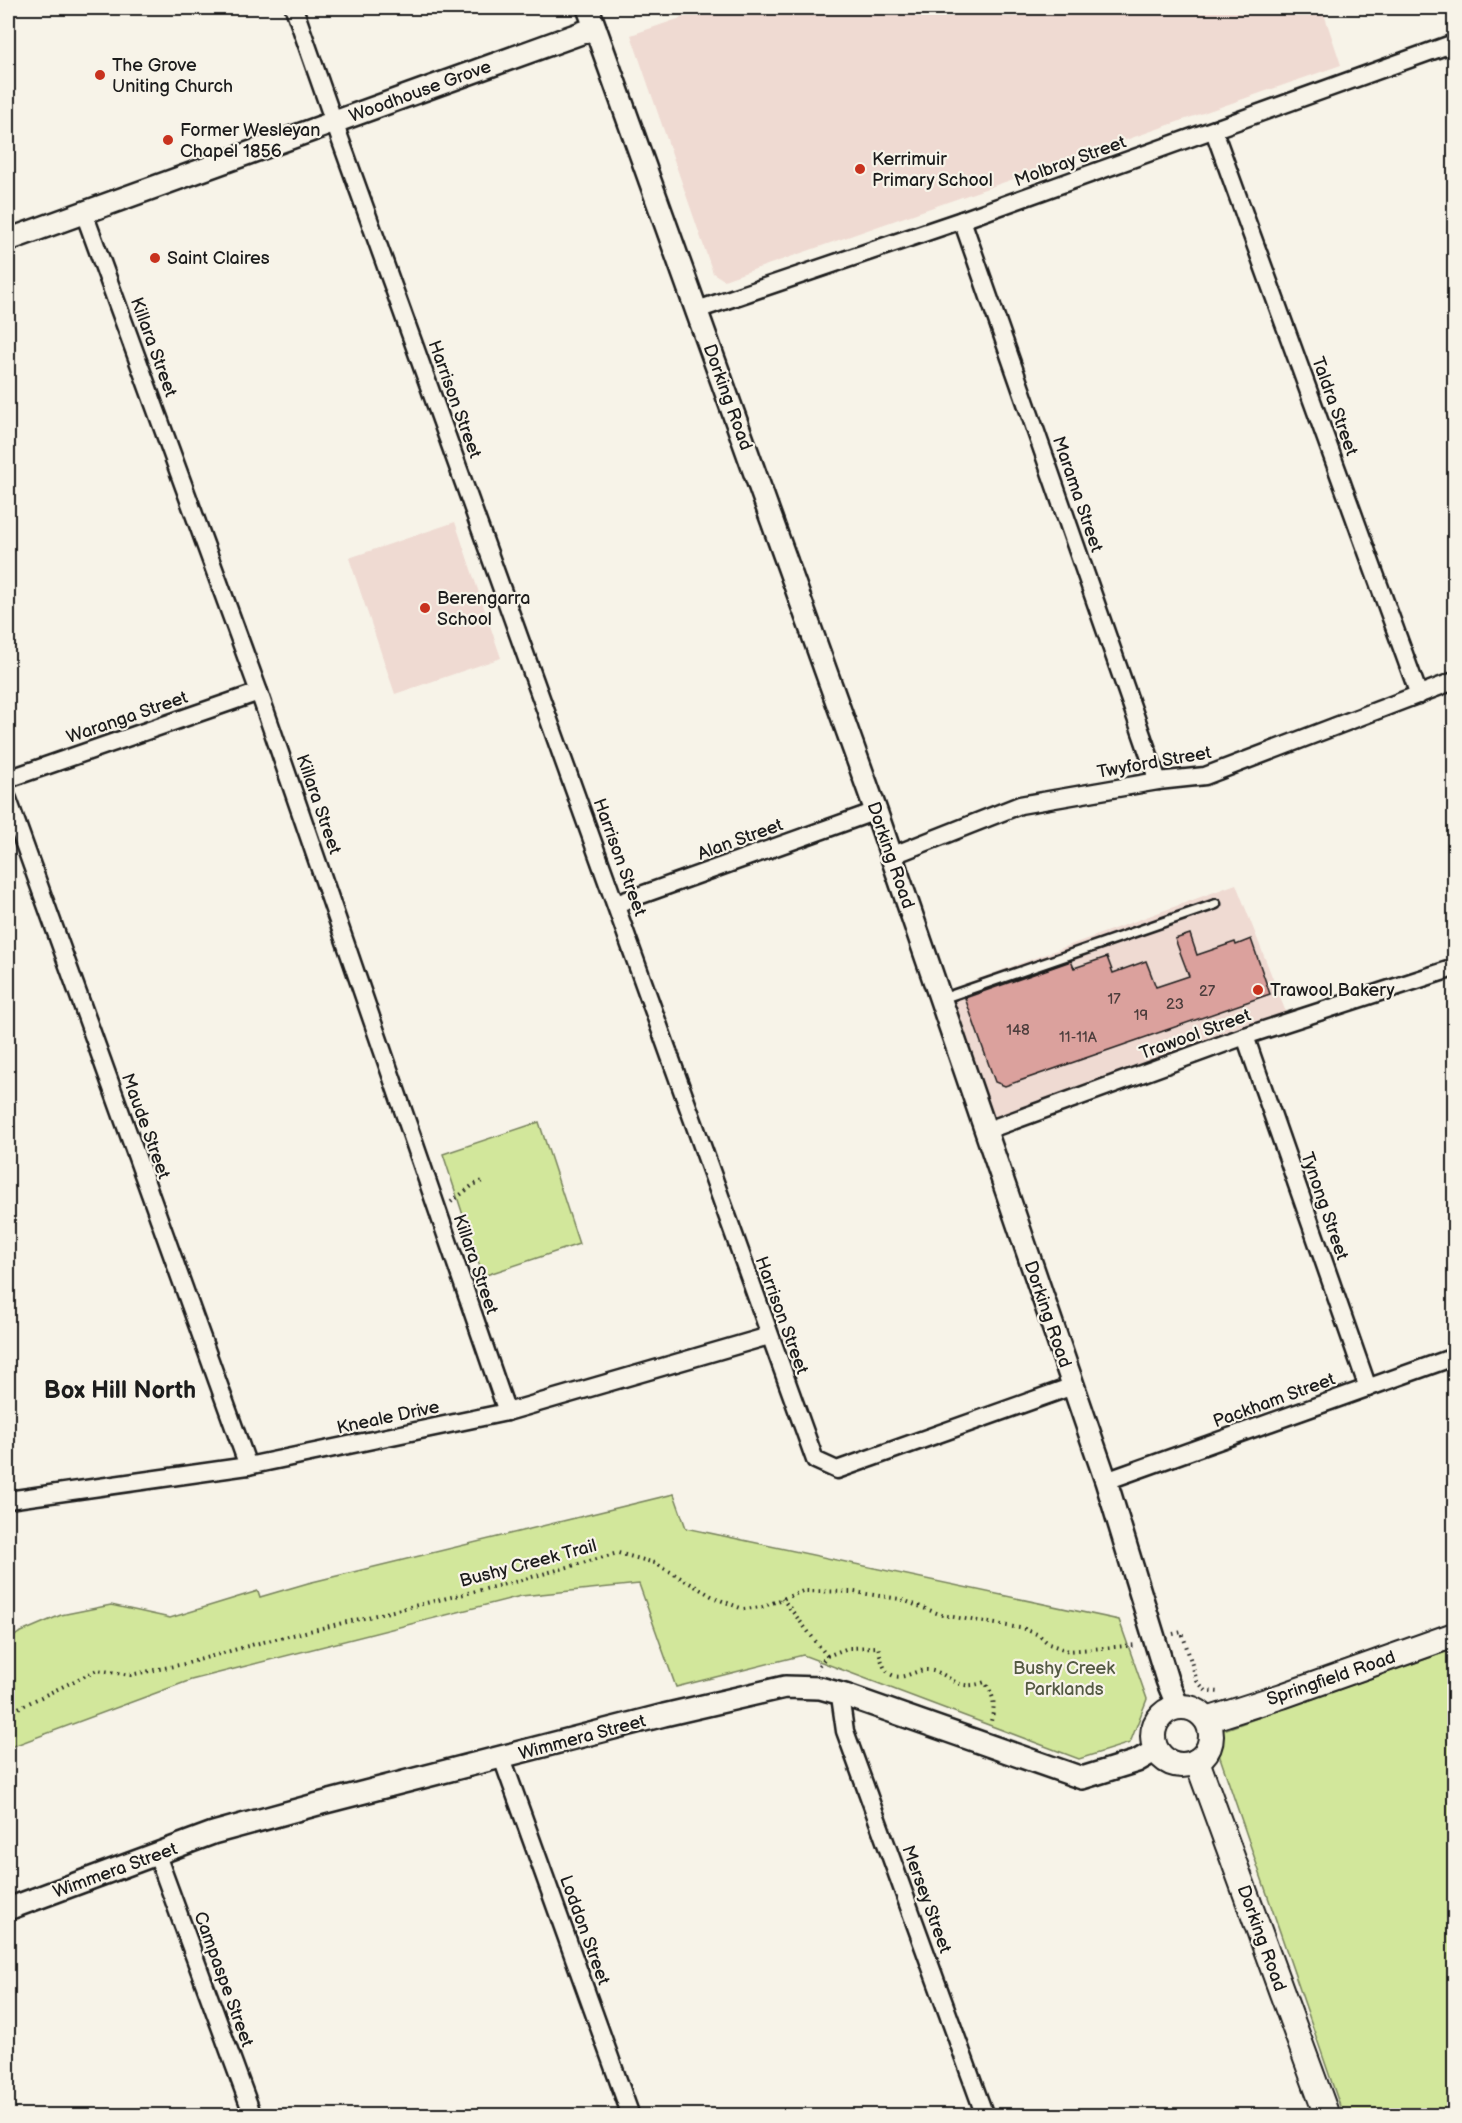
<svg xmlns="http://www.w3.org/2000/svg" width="1462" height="2123" font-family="'Balsamiq Sans',sans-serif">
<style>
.built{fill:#efdad2}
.green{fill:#d2e79b;stroke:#77825c;stroke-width:1.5}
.building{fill:#dba19d;stroke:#1c1c1c;stroke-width:1.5}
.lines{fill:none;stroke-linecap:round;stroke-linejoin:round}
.service-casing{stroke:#1c1c1c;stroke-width:13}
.minor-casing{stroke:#1c1c1c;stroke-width:21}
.tertiary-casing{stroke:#1c1c1c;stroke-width:26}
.secondary-casing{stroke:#1c1c1c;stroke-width:28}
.path{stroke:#1c1c1c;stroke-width:4;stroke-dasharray:1.5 4.5;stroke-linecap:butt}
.service{stroke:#f7f3e8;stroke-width:8}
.minor{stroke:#f7f3e8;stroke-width:16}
.tertiary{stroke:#f7f3e8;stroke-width:21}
.secondary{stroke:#f7f3e8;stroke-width:24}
.poi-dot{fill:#c8321e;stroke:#f7f3e8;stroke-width:2}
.labels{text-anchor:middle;stroke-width:4.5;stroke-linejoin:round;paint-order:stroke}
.number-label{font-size:15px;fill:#4c3d3c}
.poi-label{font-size:18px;fill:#1c1c1c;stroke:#f7f3e8;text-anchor:start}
.street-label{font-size:18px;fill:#1c1c1c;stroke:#f7f3e8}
.park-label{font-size:18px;fill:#535942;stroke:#f7f3e8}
.district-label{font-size:24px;font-weight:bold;fill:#1c1c1c;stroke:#f7f3e8}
</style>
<rect width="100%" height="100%" fill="#f7f3e8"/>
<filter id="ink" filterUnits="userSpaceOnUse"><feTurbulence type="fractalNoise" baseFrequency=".0167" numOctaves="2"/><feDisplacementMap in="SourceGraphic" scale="12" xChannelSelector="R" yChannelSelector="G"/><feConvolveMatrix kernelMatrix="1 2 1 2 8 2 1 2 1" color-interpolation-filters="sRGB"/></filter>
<g filter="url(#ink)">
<g class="built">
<polygon points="710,8 1322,8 1341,65 724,280 713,273 631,35"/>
<polygon points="455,522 501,658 395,694 349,558"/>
<polygon points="1236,884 1287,1015 987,1123 940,993"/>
</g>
<g class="green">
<polygon points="539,1122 579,1244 483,1276 443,1154"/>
<polygon points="674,1494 686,1528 1119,1620 1147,1699 1130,1743 1079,1759 803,1655 676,1687 639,1584 521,1596 191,1680 8,1748 8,1641 19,1633 61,1615 111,1605 170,1618 258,1591 260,1597 308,1583"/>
<polygon points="1454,1649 1454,2115 1343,2115 1212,1734"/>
</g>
<polygon class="building" points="1190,934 1197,955 1235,942 1236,945 1251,939 1270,994 1005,1086 995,1082 965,998 1071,961 1074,968 1107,957 1113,973 1146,961 1156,987 1189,976 1175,939"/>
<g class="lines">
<defs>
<polyline id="service" points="941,999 1216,904"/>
<g id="minor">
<polyline points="294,8 334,122 815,1460 837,1470 1073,1386"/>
<polyline points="1214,131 1419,695"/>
<polyline points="84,213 259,692 507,1412"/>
<polyline points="962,220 1158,781"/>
<polyline points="697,310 962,220 1454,43"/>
<polyline points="8,779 259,692"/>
<polyline points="8,799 248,1466"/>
<polyline points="891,856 1020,805 1158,781 1205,776 1454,681"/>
<polyline points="616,904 876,811"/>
<polyline points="1245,1036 1368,1388"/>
<polyline points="985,1131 1245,1036 1454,968"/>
<polyline points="1106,1481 1454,1357"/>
<polyline points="8,1500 248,1466 507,1412 769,1336"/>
<polyline points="845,1695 841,1703 845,1731 985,2116"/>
<polyline points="502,1758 631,2116"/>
<polyline points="157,1855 253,2116"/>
</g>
<g id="tertiary">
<polyline points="588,8 876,811 1106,1481 1167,1680 1178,1707"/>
<polyline points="8,240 595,28"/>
<polyline points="8,1909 213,1833 322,1803 664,1715 785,1687 820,1688 845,1695 1082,1778 1137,1761 1156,1750"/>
</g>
<g id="secondary">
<circle cx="1182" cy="1736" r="29"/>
<polyline points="1207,1720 1282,1696 1454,1635"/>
<polyline points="1197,1761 1327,2116"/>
</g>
</defs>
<use href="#service" class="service-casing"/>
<use href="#minor" class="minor-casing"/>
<use href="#tertiary" class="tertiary-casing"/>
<use href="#secondary" class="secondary-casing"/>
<g class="path">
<polyline points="451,1202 473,1185 485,1180"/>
<polyline points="782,1598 827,1656 818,1666 819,1669"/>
<polyline points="1173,1634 1182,1632 1197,1681 1206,1691 1220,1692"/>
<path d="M827 1656 848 1648 878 1647C881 1657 882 1670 892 1675 903 1681 916 1669 928 1670 953 1673 953 1693 985 1682 996 1699 995 1706 990 1725"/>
<polyline points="8,1713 97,1670 130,1675 184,1664 255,1644 514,1582 618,1553 655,1563 715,1598 743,1609 762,1607 803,1591 854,1592 900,1599 942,1615 1025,1629 1039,1635 1049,1644 1069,1651 1137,1645"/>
</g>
<use href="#service" class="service"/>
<use href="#minor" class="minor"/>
<use href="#tertiary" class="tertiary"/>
<use href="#secondary" class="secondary"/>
</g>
</g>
<g class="poi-dot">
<circle cx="100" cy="75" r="6"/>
<circle cx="168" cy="140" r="6"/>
<circle cx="860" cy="169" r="6"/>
<circle cx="155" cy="258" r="6"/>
<circle cx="425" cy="608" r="6"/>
<circle cx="1258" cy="990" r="6"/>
</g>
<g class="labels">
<g class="number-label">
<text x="1207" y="996">27</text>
<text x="1114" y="1004">17</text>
<text x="1175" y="1009">23</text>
<text x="1141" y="1020">19</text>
<text x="1018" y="1035">148</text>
<text x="1078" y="1042">11-11A</text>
</g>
<g class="poi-label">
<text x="112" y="71">The Grove<tspan x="112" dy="21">Uniting Church</tspan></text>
<text x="180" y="136">Former Wesleyan<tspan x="180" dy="21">Chapel 1856</tspan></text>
<text x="872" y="165">Kerrimuir<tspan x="872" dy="21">Primary School</tspan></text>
<text x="167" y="264">Saint Claires</text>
<text x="437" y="604">Berengarra<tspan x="437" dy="21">School</tspan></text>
<text x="1270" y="996">Trawool Bakery</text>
</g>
<g class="street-label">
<text transform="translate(420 91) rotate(-20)" y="6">Woodhouse Grove</text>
<text transform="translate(1070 161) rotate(-20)" y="6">Molbray Street</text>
<text transform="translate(154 347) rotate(70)" y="6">Killara Street</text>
<text transform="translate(728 397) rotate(70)" y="6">Dorking Road</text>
<text transform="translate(455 399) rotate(70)" y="6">Harrison Street</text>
<text transform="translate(1335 406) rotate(70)" y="6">Taldra Street</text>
<text transform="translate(1078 494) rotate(71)" y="6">Marama Street</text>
<text transform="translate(127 717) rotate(-19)" y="6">Waranga Street</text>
<text transform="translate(1154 762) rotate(-10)" y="6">Twyford Street</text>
<text transform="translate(319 804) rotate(71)" y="6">Killara Street</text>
<text transform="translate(740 839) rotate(-20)" y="6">Alan Street</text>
<text transform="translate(891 855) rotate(71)" y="6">Dorking Road</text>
<text transform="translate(620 857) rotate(70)" y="6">Harrison Street</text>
<text transform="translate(1195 1034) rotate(-20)" y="6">Trawool Street</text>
<text transform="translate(146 1126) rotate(70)" y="6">Maude Street</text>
<text transform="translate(1325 1206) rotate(71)" y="6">Tynong Street</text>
<text transform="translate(476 1264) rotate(71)" y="6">Killara Street</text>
<text transform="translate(1048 1314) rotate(71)" y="6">Dorking Road</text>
<text transform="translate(782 1315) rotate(70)" y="6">Harrison Street</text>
<text transform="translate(1274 1400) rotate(-20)" y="6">Packham Street</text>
<text transform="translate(388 1417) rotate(-12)" y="6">Kneale Drive</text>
<text transform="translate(528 1563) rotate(-15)" y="6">Bushy Creek Trail</text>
<text transform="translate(1331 1678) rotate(-19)" y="6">Springfield Road</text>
<text transform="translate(582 1737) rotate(-15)" y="6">Wimmera Street</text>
<text transform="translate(115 1870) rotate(-20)" y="6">Wimmera Street</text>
<text transform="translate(927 1899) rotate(70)" y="6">Mersey Street</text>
<text transform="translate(585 1930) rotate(70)" y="6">Loddon Street</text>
<text transform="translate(1262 1938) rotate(70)" y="6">Dorking Road</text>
<text transform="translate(224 1979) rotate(70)" y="6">Campaspe Street</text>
</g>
<g class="park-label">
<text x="1064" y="1674">Bushy Creek<tspan x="1064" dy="21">Parklands</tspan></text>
</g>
<g class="district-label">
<text x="120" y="1398">Box Hill North</text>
</g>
</g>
<rect width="1462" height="2123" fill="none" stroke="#f7f3e8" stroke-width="30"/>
<rect x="15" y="15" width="1432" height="2093" fill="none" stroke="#1c1c1c" stroke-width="2" filter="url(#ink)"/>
</svg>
